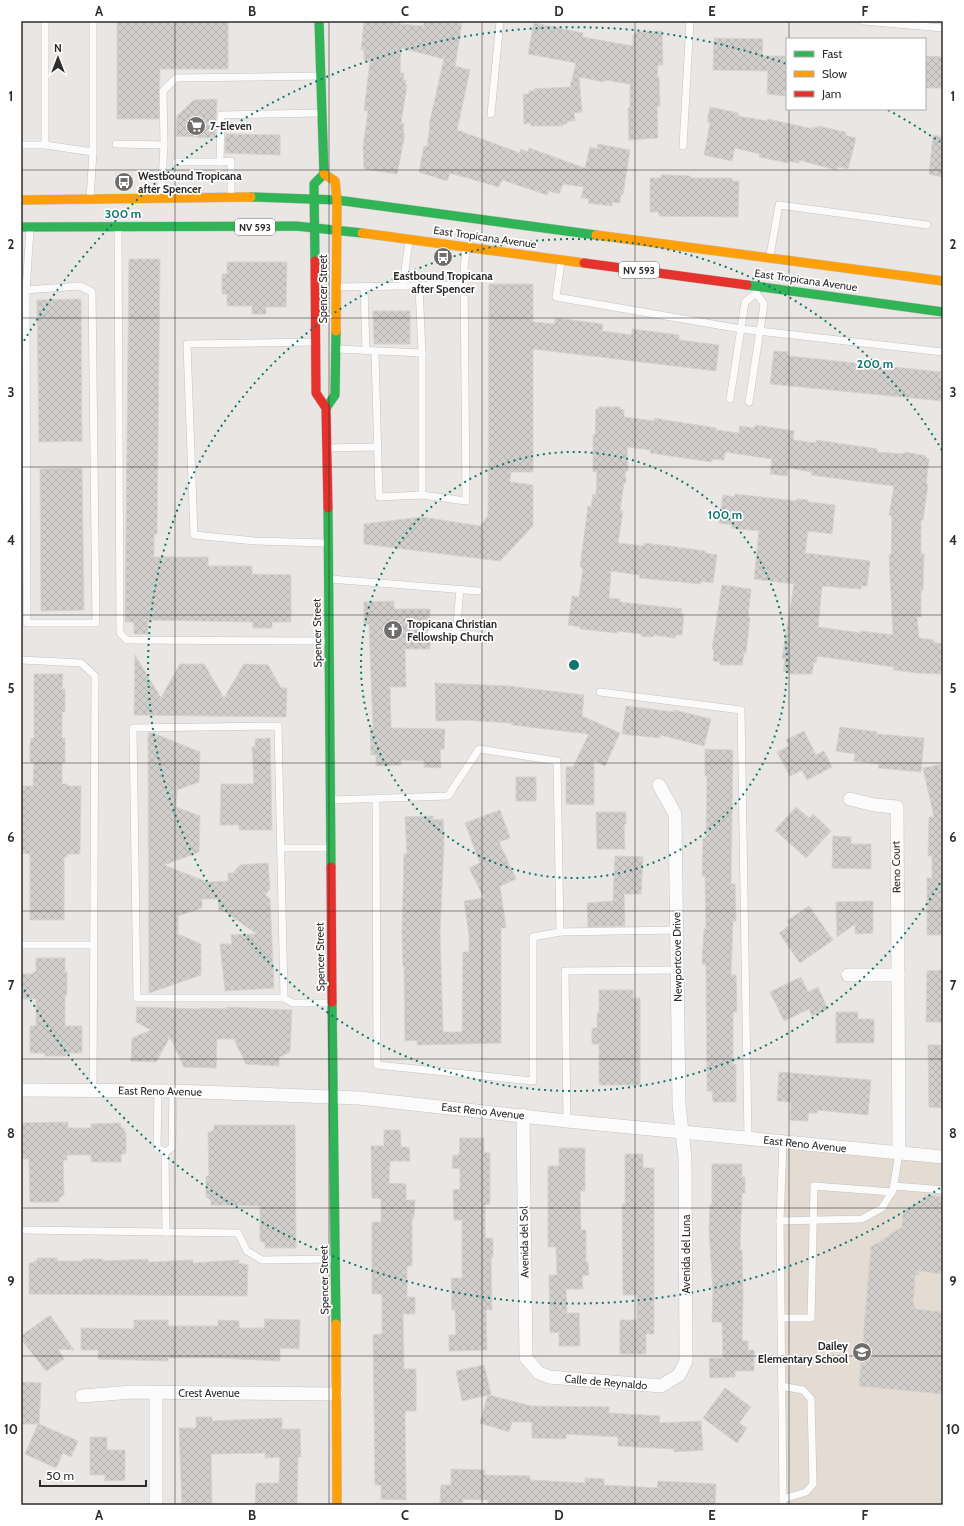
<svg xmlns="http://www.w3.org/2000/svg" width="964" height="1526" font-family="Cabin,sans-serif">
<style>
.education{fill:#e4dbd2}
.building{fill:url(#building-cross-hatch);stroke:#d5d2cf}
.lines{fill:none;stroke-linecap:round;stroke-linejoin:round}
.lane-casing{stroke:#c5c3c3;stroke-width:8}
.street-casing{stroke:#c5c3c3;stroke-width:14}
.fast-casing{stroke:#c5c3c3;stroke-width:10}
.slow-casing{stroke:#c5c3c3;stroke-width:10}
.jam-casing{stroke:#c5c3c3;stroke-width:10}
.lane{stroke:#fcfbfb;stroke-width:7}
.street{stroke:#fcfbfb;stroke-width:13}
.fast{stroke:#30b455;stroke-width:9}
.slow{stroke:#ff9f0a;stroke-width:9}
.jam{stroke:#e5322d;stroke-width:9}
.grid{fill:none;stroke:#2d2d2d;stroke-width:1;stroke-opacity:0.55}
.ring{fill:none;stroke:#0f766e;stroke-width:2;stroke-dasharray:2 4}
.labels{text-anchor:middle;stroke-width:3.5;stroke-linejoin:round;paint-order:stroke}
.shield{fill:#fff;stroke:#6c6c6c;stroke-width:1}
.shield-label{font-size:10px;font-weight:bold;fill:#2d2d2d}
.poi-label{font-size:11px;font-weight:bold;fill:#2d2d2d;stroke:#fff;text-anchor:start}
.street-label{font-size:11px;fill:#2d2d2d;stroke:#fff}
.centre{fill:#0f766e;stroke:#fff;stroke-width:2}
.ring-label{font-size:12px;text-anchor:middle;font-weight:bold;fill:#0f766e;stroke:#fff;stroke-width:3.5;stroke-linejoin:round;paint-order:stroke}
.neatline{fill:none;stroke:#2d2d2d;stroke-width:1.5}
.grid-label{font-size:13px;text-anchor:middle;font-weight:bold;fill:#2d2d2d}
</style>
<defs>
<pattern id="building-cross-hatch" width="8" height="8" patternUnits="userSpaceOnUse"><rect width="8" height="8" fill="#d1cecc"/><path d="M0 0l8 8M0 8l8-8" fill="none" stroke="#b4b1b0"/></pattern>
</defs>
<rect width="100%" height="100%" fill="#eae6e3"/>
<polygon class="education" points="783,1142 943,1157 943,1505 783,1505"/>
<g class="building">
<polygon points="117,21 228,21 228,69 160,69 159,119 117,119"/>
<polygon points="364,21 400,21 400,24 423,26 424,21 462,23 455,66 470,70 457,130 520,153 521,149 528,152 529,148 585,168 590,147 597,149 598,144 630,150 623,194 621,194 620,203 612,202 612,206 588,203 589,199 581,198 584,187 563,184 559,194 549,191 547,195 502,180 499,187 450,173 447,181 419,172 424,146 427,147 430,125 429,125 444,59 401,48 400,73 404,73 403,80 406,80 405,85 407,85 401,123 404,124 403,133 405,134 397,174 364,169 363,147 368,111 364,110 370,61 364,60 364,50 361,50"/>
<polygon points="534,23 583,33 582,37 633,46 633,35 635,34 635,32 662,31 663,65 658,65 657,77 659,77 660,106 657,106 658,138 629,140 628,108 630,108 630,84 605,80 604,82 579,77 582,112 574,113 575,121 567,121 567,124 563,124 563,126 531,126 531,123 524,124 523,94 529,94 529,91 534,91 534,89 570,87 576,63 528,54"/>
<polygon points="714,38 763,39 762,56 785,56 787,92 785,91 785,96 767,94 768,71 713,70"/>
<polygon points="925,56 943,57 943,88 925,88"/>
<polygon points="217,99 215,138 176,136 177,116 194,100"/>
<polygon points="710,107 738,113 738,116 767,121 768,119 813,129 813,127 817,128 818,126 845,132 847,136 856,138 848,169 841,167 837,168 836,170 799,160 799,163 788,161 788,163 759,157 760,154 735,148 732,161 704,155 710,123 707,121"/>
<polygon points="226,134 280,135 280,155 225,153"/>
<polygon points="933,135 943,137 943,177 929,174"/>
<polygon points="661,175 690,176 690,178 732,178 732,181 739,181 738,217 659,216 659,212 650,212 650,178 661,178"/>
<polygon points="129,259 160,259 157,534 154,534 154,557 208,557 208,566 252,566 252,574 291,575 291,622 272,622 272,628 253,628 253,622 148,620 148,634 134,634 134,622 125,622"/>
<polygon points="227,262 287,262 286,307 266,307 266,314 252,314 252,306 227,306 227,294 222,294 222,274 227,274"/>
<polygon points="489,284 533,284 533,322 555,324 555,318 603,324 602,331 632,335 632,329 679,335 679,340 719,345 716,371 533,349 533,472 511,472 510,482 533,485 533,526 500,561 364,544 364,524 422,517 480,526 488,516"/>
<polygon points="81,299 82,441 39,442 37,300"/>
<polygon points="373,311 410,311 410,344 374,344"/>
<polygon points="774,351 788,352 788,356 941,372 940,379 943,379 943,401 770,384"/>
<polygon points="599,407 620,407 620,409 624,410 624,417 654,421 655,418 665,420 716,428 716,430 739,433 740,426 755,428 755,425 794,431 793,440 816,443 816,440 877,449 877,452 905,454 905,452 926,456 926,458 929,459 926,484 928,484 923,520 921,520 921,554 924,554 923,590 921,591 921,617 917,617 919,638 934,640 933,642 943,644 941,674 918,673 893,670 894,667 817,656 816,663 814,662 812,674 790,674 790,672 783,671 785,659 782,659 794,584 754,579 759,531 731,528 732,525 719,523 723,495 735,497 735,494 796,501 797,499 808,500 808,502 835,505 832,534 808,531 805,553 870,561 867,586 861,586 861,589 822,586 818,627 861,633 861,631 893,635 889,555 891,555 892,516 889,515 894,486 811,475 812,472 788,468 787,476 770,474 772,459 725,452 724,460 712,459 712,462 650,453 651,450 627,447 628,471 625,471 626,483 624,483 620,510 623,511 618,543 644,546 644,543 669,546 705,551 705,553 717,555 713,583 701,581 701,584 650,579 639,578 640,575 611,571 609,598 620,599 620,602 682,609 681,613 684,614 682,635 676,635 675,638 653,635 653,637 641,636 642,634 617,631 617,633 580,629 580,627 568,625 572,596 579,597 583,568 580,567 588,506 591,507 593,494 596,495 597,472 593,472 593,435 595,435 596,409 599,409"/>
<polygon points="82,468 84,610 41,611 40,469"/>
<polygon points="722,585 751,589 748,617 750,618 746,653 744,653 742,665 720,665 720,662 713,661 714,650 712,649"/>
<polygon points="394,601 394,609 430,609 430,628 426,633 430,638 430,649 405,649 406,687 390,687 391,728 445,729 444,749 440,750 441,768 424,767 424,761 401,760 401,765 376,766 376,755 371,755 370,728 373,728 370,649 369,624 364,624 364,602"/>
<polygon points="135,655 161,698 180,664 204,664 224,698 244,664 268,665 281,688 287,688 286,717 134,715"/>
<polygon points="34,674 63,674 62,689 65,689 65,712 62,712 62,738 65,738 65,762 62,762 62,784 67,784 67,786 81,786 80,854 67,854 67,857 64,857 64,920 30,920 30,854 21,853 21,786 33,786 34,762 30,762 30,745 31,738 34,738"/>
<polygon points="435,683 508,686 584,695 582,716 620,733 605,766 594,761 594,805 566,804 566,767 573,767 589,734 512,725 512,723 464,720 436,721"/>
<polygon points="626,706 674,712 674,710 711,719 704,746 660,735 660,738 622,734"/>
<polygon points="840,727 877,732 876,734 924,738 921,772 878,768 879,764 854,761 855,754 836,751"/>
<polygon points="804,731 816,755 824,751 832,767 807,780 802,770 790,776 777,752 789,746 786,740"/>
<polygon points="148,733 153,733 200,752 199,782 177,790 176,807 200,816 199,852 164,865 207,882 228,881 228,873 233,873 240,865 268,863 270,889 265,895 270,899 274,988 225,991 220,944 232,944 231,935 257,934 224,911 219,911 218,899 202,899 202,908 178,916 178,934 201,944 201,975 149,993"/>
<polygon points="270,738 272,830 239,830 239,825 220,825 221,784 254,784 252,747 255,747 255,739"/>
<polygon points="705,749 733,750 731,884 735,884 736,921 733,921 731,975 736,975 737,1012 733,1012 733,1065 736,1064 736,1102 713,1102 712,1091 707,1091 706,965 702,964 704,929 706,929 705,876 702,876 703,838 706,838 707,776 705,776"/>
<polygon points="943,764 943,935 927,935 927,878 932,878 932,856 928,856 929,817 934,817 923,768"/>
<rect x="516" y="777" width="20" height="24"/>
<polygon points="796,807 809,818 813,814 831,831 806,858 775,830"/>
<polygon points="500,810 510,838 499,842 516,879 500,886 506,928 501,928 501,1043 417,1045 417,1040 405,1041 404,966 403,966 402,934 404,854 407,854 405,817 433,816 433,820 443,819 444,842 440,933 443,1032 462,1032 463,952 469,952 469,935 464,901 484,898 469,868 480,863 465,823"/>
<polygon points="596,812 626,812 626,824 624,824 625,849 597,849"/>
<polygon points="833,836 851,837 851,844 871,844 871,869 832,868"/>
<polygon points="615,856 643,857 641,894 624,894 625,926 588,927 587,903 613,901"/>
<polygon points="873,901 873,933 855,934 855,924 837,937 836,902"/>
<polygon points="809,906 833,940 800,963 779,933 790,925 787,921"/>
<polygon points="36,958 65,958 65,972 67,972 67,995 65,995 65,1026 82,1026 82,1053 66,1053 66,1056 45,1056 45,1053 30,1053 30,1026 36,1026 36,999 21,999 21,974 33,974 33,972 36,972"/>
<polygon points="943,970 943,1022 926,1022 927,971"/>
<polygon points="801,977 808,992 818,987 828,1009 812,1016 809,1009 784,1021 770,992"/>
<polygon points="599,990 633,990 633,998 640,998 640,1085 599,1085 599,1044 592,1044 592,1028 597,1028 597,1013 599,1013"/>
<polygon points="137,1007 201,1009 201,1008 226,1009 226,1007 292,1010 290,1052 279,1057 279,1066 246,1064 234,1039 217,1039 216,1068 184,1067 170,1037 156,1062 131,1061 132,1038 151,1030 136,1022"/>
<polygon points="836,1012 858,1012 858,1019 874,1019 874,1043 836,1043"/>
<polygon points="928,1045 943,1045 943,1108 929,1107"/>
<polygon points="779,1072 871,1080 868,1115 817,1110 817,1113 808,1113 808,1121 790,1120 791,1102 777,1101"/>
<polygon points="68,1122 68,1128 91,1128 91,1124 120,1123 121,1128 124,1128 124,1132 126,1132 126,1153 121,1155 121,1162 91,1162 91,1155 67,1155 67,1160 63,1160 64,1195 59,1198 59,1202 30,1202 29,1159 21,1159 21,1123"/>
<polygon points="214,1125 295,1125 296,1248 265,1248 265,1243 260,1241 260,1206 211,1205 211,1200 206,1197 206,1176 209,1176 208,1132 212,1132 212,1130 214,1130"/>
<polygon points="384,1130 400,1130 401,1147 409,1147 410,1161 390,1161 389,1183 406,1184 406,1200 415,1200 414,1218 412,1218 412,1266 407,1266 407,1297 415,1297 415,1314 403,1314 404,1369 416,1369 416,1411 405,1411 406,1500 381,1499 381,1485 375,1485 373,1335 382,1334 382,1294 372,1294 372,1222 381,1222 381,1199 372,1198 371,1146 384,1146"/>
<polygon points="460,1138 484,1138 484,1152 490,1153 490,1204 485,1205 485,1238 493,1238 493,1258 491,1258 492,1310 486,1310 487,1350 449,1351 449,1335 456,1335 455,1310 452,1310 451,1278 462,1278 462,1220 454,1220 453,1190 460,1189 460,1169 452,1168 453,1155 459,1155"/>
<polygon points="559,1148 585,1148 585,1191 580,1191 581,1230 586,1230 586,1262 588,1262 589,1275 582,1276 583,1289 566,1289 567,1313 579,1313 580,1346 559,1346 559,1332 550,1333 549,1275 557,1275 556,1247 548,1247 548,1166 559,1166"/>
<polygon points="625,1154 643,1154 643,1168 654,1168 654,1334 646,1334 646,1354 620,1354 620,1320 637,1320 637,1295 623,1295 622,1204 625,1204"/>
<polygon points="712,1164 742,1164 742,1177 745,1177 745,1193 742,1193 740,1250 742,1250 743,1296 742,1341 748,1341 748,1350 754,1350 754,1371 735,1371 735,1377 710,1378 709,1358 723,1358 722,1322 712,1322 713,1290 709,1231 710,1205 712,1205"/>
<polygon points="929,1195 943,1197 943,1274 919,1271 918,1275 915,1275 913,1305 915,1306 915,1309 943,1312 943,1394 859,1386 871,1247 902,1227 903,1212"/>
<polygon points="37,1258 57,1258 57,1261 83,1261 83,1259 103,1259 103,1261 148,1259 148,1262 152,1262 193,1260 193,1263 239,1260 238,1263 248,1265 247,1296 29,1294 29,1263 34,1263 34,1261 37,1261"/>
<polygon points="50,1315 74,1350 58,1349 64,1359 46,1371 21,1339 21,1336"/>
<polygon points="265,1319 300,1320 299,1349 280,1348 280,1361 218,1358 168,1358 168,1361 98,1359 98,1350 81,1350 81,1328 134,1329 134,1320 168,1320 168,1326 218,1326 218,1320 239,1321 239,1328 264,1328"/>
<polygon points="484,1365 491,1394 489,1395 531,1406 609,1407 609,1413 660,1416 659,1423 701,1421 703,1450 674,1452 674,1449 618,1446 618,1437 566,1434 566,1439 532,1438 532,1422 512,1422 509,1432 480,1423 488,1395 462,1401 456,1371"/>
<polygon points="21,1382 41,1383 39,1424 78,1441 71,1457 63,1453 56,1468 25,1454 38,1424 21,1424"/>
<polygon points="725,1388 751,1407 739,1423 747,1428 737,1443 703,1418"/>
<polygon points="196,1417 212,1417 212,1421 282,1418 282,1429 300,1429 301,1457 298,1457 297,1505 255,1505 256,1483 279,1483 280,1457 265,1458 265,1453 211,1454 212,1505 182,1505 179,1428 196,1428"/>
<polygon points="90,1437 107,1437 107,1450 125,1450 125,1480 105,1481 105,1475 90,1475"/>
<polygon points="451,1469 485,1470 484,1475 530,1476 530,1480 585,1483 585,1478 604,1479 604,1485 657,1488 658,1481 716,1484 715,1505 488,1505 488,1500 463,1499 463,1503 440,1503 441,1485 451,1485"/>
</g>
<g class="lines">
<defs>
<g id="lane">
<polyline points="45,21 45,145"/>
<polyline points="863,21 943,28"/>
<polyline points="491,114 500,21"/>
<polyline points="116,144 164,145"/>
<polyline points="21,145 45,145 93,152"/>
<polyline points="683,146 690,21"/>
<polyline points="176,162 220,162 221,115 321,113"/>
<polyline points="220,162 231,161 231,193"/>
<polyline points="161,197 164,145 163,91 176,78 321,76"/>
<polyline points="90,199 93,152 93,21"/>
<polyline points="118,229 120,633 127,640 329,641"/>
<polyline points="770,255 779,205 927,225"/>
<polyline points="561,262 556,297 741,329 943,352"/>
<polyline points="403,286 409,241"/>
<polyline points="419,286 422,353 422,495"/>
<polyline points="336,287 464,285"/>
<polyline points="364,287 366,351"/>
<polyline points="26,290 80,286 92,292 96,623 27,623 26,290 30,229"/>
<polyline points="315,342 187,344 194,535 255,541 327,543"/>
<polyline points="337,349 422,353"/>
<polyline points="375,352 379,497 422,495 466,501 464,271 466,248"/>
<polyline points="730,399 745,302 756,293 757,290"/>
<polyline points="749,402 764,304 756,293"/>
<polyline points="327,448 376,447"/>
<polyline points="330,579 478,591"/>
<polyline points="431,633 479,635"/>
<polyline points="456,634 460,589"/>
<polyline points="21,660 81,663 95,676 93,1091"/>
<polyline points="600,692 741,710 748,1138"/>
<polygon points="278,726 284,998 137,998 133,728"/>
<polyline points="331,800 448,796 479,749 557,761 560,932 533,937 533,1081 377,1065 376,798"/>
<polyline points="282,848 331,848"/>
<polyline points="560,932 676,930"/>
<polyline points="21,945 94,945"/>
<polyline points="284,998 293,1003 330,1003"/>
<polyline points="158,1091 157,1148 165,1152"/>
<polyline points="567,1121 565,971 677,970"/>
<polyline points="165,1152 166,1232"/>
<polyline points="165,1152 172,1148 173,1091"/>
<polyline points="894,1186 943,1190"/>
<polyline points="780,1221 862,1219 882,1208 893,1190 899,1153"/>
<polyline points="21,1230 238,1233 247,1251 262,1260 334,1259"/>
<polyline points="781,1318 811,1318 814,1186 892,1192"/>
<polyline points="781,1386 803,1390 811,1399 813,1484 806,1492 783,1499"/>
<polyline points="783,1505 780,1221 783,1142"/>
</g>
<g id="street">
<polyline points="850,799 874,805 897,807 899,1153"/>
<polyline points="848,975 898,975"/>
<polyline points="21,1090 173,1091 359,1098 567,1121 943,1157"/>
<polyline points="523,1115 526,1358 539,1373 549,1377 661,1386 679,1375 686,1361 685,1158 679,1105 675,814 659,785"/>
<polyline points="156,1393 156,1505"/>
<polyline points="82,1396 132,1392 336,1394"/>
</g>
<g id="fast">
<polyline points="251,197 337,200 596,235"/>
<polyline points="21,227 296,226 362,233"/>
<polyline points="315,261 314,184 324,174 319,21"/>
<polyline points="747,285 943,312"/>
<polyline points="326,408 335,395 336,331"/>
<polyline points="328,508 331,867"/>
<polyline points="332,1002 336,1324"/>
</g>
<g id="slow">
<polyline points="324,174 335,181 337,200 336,331"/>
<polyline points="21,200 251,197"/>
<polyline points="362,233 584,263"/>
<polyline points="596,235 943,281"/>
<polyline points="336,1324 337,1505"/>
</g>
<g id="jam">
<polyline points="315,261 316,393 326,408 328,508"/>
<polyline points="584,263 747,285"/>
<polyline points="331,867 332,1002"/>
</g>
</defs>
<use href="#lane" class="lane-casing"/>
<use href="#street" class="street-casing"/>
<use href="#fast" class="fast-casing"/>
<use href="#slow" class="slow-casing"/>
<use href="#jam" class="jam-casing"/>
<use href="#lane" class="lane"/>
<use href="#street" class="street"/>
<use href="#fast" class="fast"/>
<use href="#slow" class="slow"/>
<use href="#jam" class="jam"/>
</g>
<path class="grid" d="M175 21V1505M329 21V1505M482 21V1505M635 21V1505M789 21V39M789 109V1505M21 170H943M21 318H943M21 467H943M21 615H943M21 763H943M21 911H943M21 1059H943M21 1208H943M21 1356H943"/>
<g class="ring">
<circle cx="574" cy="665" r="213"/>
<path d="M943 878A426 426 0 1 1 943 452"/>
<path d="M940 1188A638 638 0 0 1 21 984M21 346A638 638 0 0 1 787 64M888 110A638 638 0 0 1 940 142"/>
</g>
<defs>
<symbol id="supermarket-disc" viewBox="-11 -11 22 22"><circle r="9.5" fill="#6f6e6d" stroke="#fff"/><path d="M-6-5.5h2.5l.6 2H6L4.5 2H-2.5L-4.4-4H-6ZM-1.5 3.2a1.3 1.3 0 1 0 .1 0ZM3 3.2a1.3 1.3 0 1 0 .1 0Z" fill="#fff"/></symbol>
<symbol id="bus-disc" viewBox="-11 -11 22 22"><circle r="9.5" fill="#6f6e6d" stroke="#fff"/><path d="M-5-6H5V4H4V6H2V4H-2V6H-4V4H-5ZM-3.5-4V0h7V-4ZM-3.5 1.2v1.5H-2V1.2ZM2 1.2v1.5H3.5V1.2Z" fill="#fff"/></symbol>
<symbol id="church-disc" viewBox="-11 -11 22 22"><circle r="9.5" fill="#6f6e6d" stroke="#fff"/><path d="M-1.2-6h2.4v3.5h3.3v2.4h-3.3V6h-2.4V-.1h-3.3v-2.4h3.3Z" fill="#fff"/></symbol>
<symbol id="school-disc" viewBox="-11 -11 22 22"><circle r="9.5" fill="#6f6e6d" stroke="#fff"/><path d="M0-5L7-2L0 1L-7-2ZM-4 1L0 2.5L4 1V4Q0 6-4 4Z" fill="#fff"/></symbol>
</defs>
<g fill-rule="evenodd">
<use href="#supermarket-disc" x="185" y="115" width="22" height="22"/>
<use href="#bus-disc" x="113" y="171" width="22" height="22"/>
<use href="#bus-disc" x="432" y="246" width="22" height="22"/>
<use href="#church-disc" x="382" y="619" width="22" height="22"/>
<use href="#school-disc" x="851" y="1341" width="22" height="22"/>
</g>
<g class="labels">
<g class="shield">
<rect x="235" y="219" width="40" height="16" rx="3"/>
<rect x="619" y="262" width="40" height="16" rx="3"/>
</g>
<g class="shield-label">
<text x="255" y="231">NV 593</text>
<text x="639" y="274">NV 593</text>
</g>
<g class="poi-label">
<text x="210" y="130">7-Eleven</text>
<text x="138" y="180">Westbound Tropicana<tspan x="138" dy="13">after Spencer</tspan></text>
<text x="443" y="280" text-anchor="middle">Eastbound Tropicana<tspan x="443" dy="13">after Spencer</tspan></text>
<text x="407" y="628">Tropicana Christian<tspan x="407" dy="13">Fellowship Church</tspan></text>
<text x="848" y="1350" text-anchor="end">Dailey<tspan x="848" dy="13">Elementary School</tspan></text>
</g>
<g class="street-label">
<text transform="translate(485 237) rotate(8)" y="4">East Tropicana Avenue</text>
<text transform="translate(806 280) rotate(8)" y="4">East Tropicana Avenue</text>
<text transform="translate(323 289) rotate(-90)" y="4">Spencer Street</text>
<text transform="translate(317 633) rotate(-91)" y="4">Spencer Street</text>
<text transform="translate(896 867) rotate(-91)" y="4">Reno Court</text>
<text transform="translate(320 957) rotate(-91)" y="4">Spencer Street</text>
<text transform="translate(677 957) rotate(-91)" y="4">Newportcove Drive</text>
<text transform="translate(160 1091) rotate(1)" y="4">East Reno Avenue</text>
<text transform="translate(483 1111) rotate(6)" y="4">East Reno Avenue</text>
<text transform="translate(805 1144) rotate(6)" y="4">East Reno Avenue</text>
<text transform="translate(524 1242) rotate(-91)" y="4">Avenida del Sol</text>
<text transform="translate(686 1254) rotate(-90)" y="4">Avenida del Luna</text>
<text transform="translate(324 1280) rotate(-91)" y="4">Spencer Street</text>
<text transform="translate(606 1382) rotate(5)" y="4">Calle de Reynaldo</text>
<text x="209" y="1397">Crest Avenue</text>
</g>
</g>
<circle cx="574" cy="665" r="6" class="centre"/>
<g class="ring-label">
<text x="123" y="218">300 m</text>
<text x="875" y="368">200 m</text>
<text x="725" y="519">100 m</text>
</g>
<rect width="964" height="1526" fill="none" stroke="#ffffff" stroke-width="44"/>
<rect x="786" y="38" width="140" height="72" fill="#ffffff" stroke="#ababab"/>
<rect x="794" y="51" width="20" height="6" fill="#30b455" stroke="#ababab"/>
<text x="822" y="58" font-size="12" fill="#2d2d2d">Fast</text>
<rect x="794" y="71" width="20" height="6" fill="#ff9f0a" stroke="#ababab"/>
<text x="822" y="78" font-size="12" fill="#2d2d2d">Slow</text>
<rect x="794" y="91" width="20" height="6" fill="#e5322d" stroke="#ababab"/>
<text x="822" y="98" font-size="12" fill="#2d2d2d">Jam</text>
<g transform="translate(58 58)" stroke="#ffffff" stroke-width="3" paint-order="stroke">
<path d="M0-3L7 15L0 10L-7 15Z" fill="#2d2d2d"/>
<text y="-6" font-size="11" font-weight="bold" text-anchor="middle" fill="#2d2d2d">N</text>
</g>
<path d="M40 1480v6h106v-6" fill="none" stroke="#2d2d2d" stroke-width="2"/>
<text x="46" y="1480" font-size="12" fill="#2d2d2d" stroke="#ffffff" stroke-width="3" paint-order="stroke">50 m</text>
<rect x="22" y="22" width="920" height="1482" class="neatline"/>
<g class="grid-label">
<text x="99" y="16">A</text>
<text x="252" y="16">B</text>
<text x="405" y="16">C</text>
<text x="559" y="16">D</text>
<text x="712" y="16">E</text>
<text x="865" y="16">F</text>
<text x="11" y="101">1</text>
<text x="953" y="101">1</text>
<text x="11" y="249">2</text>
<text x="953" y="249">2</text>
<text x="11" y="397">3</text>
<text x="953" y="397">3</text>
<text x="11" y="545">4</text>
<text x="953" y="545">4</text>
<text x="11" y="693">5</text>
<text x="953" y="693">5</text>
<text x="11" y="842">6</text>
<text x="953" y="842">6</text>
<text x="11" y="990">7</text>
<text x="953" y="990">7</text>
<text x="11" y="1138">8</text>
<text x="953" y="1138">8</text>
<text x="11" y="1286">9</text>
<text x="953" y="1286">9</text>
<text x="11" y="1434">10</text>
<text x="953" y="1434">10</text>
<text x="99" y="1520">A</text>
<text x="252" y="1520">B</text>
<text x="405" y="1520">C</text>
<text x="559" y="1520">D</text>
<text x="712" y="1520">E</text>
<text x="865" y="1520">F</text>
</g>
</svg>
